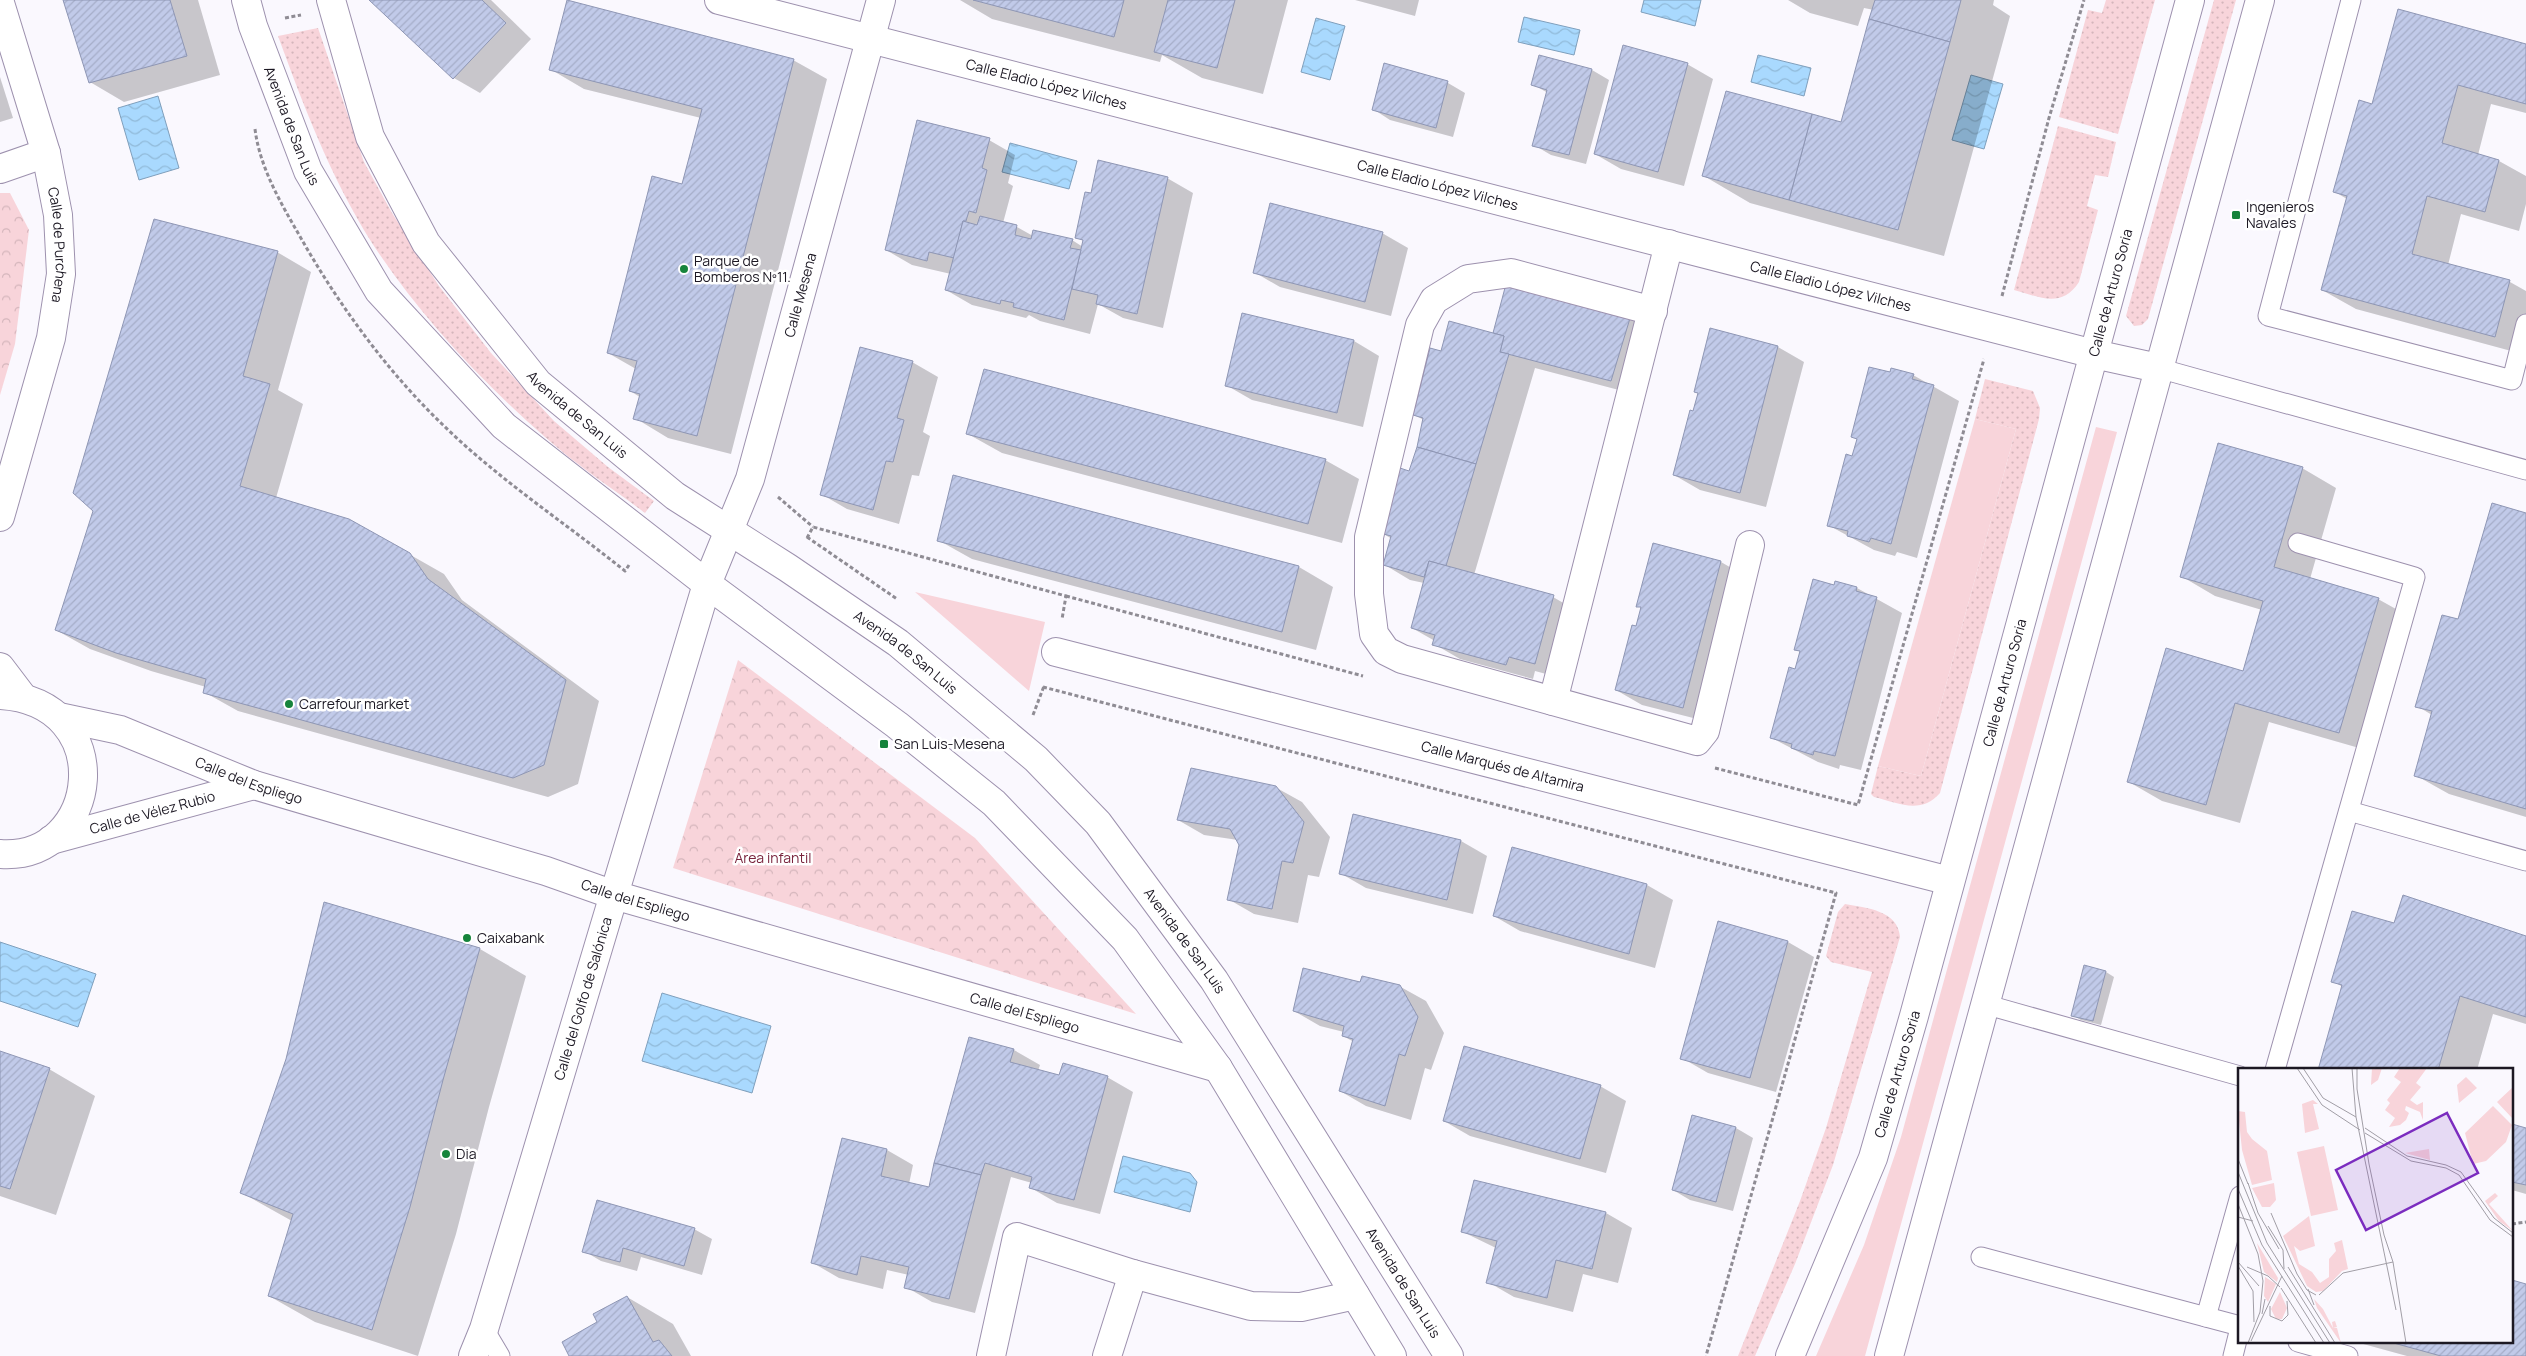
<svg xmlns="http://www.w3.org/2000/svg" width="2526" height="1356" font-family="Manrope,sans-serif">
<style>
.grass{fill:#f8d4da}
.forest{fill:url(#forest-crowns)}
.garden{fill:url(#garden-dots)}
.water{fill:url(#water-waves);stroke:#7f9fbc}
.shadow{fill:#0003}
.building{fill:url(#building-hatch);stroke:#8e96b4}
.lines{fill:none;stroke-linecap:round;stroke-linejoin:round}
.service-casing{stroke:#9d91ae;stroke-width:21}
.minor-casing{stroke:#9d91ae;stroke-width:30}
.tertiary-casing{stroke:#9d91ae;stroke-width:30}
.primary-casing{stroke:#9d91ae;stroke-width:30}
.path{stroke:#8f8c94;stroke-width:3;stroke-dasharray:4 2.5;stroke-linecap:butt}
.service{stroke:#fff;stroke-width:19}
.minor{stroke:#fff;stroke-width:28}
.tertiary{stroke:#fff;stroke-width:28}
.primary{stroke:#fff;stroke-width:28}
.poi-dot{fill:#16843b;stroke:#fff;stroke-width:2}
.labels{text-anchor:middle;stroke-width:5;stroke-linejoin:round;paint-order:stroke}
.street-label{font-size:14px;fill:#1c1823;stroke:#fff}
.poi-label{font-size:14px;fill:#1c1823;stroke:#fff;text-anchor:start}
.park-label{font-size:14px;fill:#79243d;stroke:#fff}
.inset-road{fill:none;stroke:#a19ea6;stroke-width:1}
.view{fill:#7b2cbf;fill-opacity:0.15;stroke:#7b2cbf;stroke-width:2.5}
.inset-edge{fill:none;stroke:#1c1823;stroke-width:2.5}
</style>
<defs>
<pattern id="forest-crowns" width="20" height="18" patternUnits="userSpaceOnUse" patternTransform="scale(1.25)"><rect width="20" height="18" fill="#f8d4da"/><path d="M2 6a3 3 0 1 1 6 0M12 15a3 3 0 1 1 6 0" fill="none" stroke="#d4b5bb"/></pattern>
<pattern id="garden-dots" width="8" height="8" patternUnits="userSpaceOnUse" patternTransform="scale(1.25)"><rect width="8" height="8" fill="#f8d4da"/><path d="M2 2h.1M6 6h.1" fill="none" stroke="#d4b5bb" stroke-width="1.8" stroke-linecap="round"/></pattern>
<pattern id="water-waves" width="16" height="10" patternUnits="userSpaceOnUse" patternTransform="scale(1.25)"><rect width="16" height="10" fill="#a9d9fe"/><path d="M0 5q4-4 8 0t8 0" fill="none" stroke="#91bad9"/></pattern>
<pattern id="building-hatch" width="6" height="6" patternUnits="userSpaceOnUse" patternTransform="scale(1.25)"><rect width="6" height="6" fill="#c1cae9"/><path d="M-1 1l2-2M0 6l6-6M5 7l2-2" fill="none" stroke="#a5adc8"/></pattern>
</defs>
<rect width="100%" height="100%" fill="#faf8fe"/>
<g class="grass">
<polygon points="1975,419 2016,429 1921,776 1878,766"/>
<polygon points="2096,427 2117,432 1865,1356 1816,1356 1864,1245 1901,1137"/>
<polygon points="915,592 1045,622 1029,691"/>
</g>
<g class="forest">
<polygon points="0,193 10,193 29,230 15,344 0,395"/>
<polygon points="738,660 975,838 1136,1014 673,868"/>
</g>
<g class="garden">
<polygon points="2106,0 2155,0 2118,134 2059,117 2088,10 2102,13"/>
<polygon points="2214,0 2236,0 2148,319 2142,325 2134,326 2126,316"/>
<path d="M318 28 364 162 392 213 439 286 491 353 554 421 608 467 654 501 645 513C612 488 576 465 545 437 481 381 419 315 372 243 331 178 304 107 278 36Z"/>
<path d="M2058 126 2116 142 2108 177 2095 175 2087 206 2098 210 2079 282C2061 309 2040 297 2014 290Z"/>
<path d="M1985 379 2033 391 2040 408 2039 419 1940 793C1921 815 1898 803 1874 797L1871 794 1878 766 1921 776 2016 429 1975 419Z"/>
<path d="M1845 904C1866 908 1898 910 1900 937L1833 1165 1795 1264 1755 1356H1738L1800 1201 1826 1128 1872 972 1831 962 1826 956 1838 912Z"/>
</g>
<g class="water">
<polygon points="1644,0 1701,0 1695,26 1641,12"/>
<polygon points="1524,17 1580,30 1574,55 1518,42"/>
<polygon points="1316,18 1345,26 1330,80 1301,72"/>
<polygon points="1758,55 1811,68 1804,96 1751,82"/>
<polygon points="1971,75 2003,84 1984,149 1952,140"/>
<polygon points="158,96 179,168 139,180 118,108"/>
<polygon points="1010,143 1077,161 1069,189 1002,172"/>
<polygon points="0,942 96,974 78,1027 0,1001"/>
<polygon points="662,993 771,1026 752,1093 642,1061"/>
<polygon points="1123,1156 1190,1173 1197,1182 1190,1212 1114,1192"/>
</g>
<g class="shadow">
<polygon points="64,0 198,0 220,75 124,102 90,82"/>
<polygon points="371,0 491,0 531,39 480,93 454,78"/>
<polygon points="960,0 1288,0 1263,94 1202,78 1162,55 1160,62 992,19"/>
<polygon points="1355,0 1419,0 1415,16"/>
<polygon points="1788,0 1994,0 1993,5 2010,16 1944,256 1750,203 1704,176 1842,124 1874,10 1864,8 1858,26 1810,13"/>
<polygon points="2526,45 2526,113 2491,104 2478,155 2499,161 2526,176 2526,204 2519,231 2461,214 2448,265 2510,282 2526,291 2526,355 2356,309 2322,290 2347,199 2335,192 2373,106"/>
<polygon points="793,60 827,79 731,454 668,438 635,418 640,397 630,391 636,369 608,353 683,186 701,118 584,89 550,69"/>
<polygon points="1687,64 1713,79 1684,186 1621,169 1595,154"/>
<polygon points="1385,65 1448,83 1465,93 1453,137 1390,120 1373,109"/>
<polygon points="1592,70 1609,80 1586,164 1551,155 1534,145 1548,93 1532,84"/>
<polygon points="0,77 13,118 0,122"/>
<polygon points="989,140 1015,155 1008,183 1013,186 1003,223 1017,227 1033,236 1072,240 1083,247 1084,241 1076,237 1092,194 1167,178 1193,193 1163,328 1123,318 1098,304 1090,334 1040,321 1029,315 1026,318 972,305 946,290 951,274 912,265 886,250"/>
<polygon points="1382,233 1408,248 1391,316 1280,287 1254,272"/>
<polygon points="277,252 311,272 278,390 303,404 276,498 349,520 444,574 462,600 599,701 578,784 548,797 238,711 204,692 206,687 151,671 90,649 56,630"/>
<polygon points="1507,286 1631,317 1656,332 1638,395 1535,368 1474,575 1553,597 1579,612 1561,678 1535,671 1533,679 1460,659 1434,644 1435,641 1412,628 1424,583 1410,580 1385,565 1392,539 1382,533 1410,472 1418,447 1424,420 1414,415 1442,353 1494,334"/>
<polygon points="1711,330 1778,347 1804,362 1766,507 1700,490 1674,475 1694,413"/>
<polygon points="1354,341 1379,356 1363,427 1252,400 1226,385"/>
<polygon points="912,362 938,377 923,432 930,436 919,476 912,475 899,524 847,509 821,494"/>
<polygon points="1891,374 1913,375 1959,401 1917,558 1897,552 1895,556 1874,550 1828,525 1853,458 1857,439 1852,436"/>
<polygon points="968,434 1325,460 1359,479 1342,543 1002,453"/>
<polygon points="2302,468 2336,488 2310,579 2378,599 2412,618 2373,752 2269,722 2240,823 2162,801 2129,782 2244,672 2262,610 2215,596 2181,576"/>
<polygon points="954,477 1299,567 1333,587 1316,650 972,559 938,540"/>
<polygon points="2526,514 2526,817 2449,794 2415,775 2432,715 2417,706 2459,621"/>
<polygon points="1721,562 1747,577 1709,722 1642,705 1616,690 1642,608 1638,606"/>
<polygon points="1857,588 1902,613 1861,770 1840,765 1839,769 1818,762 1772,738 1801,652 1795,649"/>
<polygon points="1275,787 1302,802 1330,837 1319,877 1308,875 1298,923 1254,914 1228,899 1240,845 1238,840 1204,835 1178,820"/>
<polygon points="1461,841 1487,856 1473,914 1366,888 1340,873"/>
<polygon points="1512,848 1647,885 1673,900 1655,968 1520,931 1494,916"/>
<polygon points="324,903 480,949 526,976 489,1107 456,1234 418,1356 315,1322 269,1296 292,1221 242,1193 287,1059"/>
<polygon points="1719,923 1788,942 1814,957 1776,1092 1708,1073 1682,1058"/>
<polygon points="2394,925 2526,938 2526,1024 2493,1014 2477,1070 2319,1070 2343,987 2332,981"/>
<polygon points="2106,972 2114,977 2101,1025 2081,1020 2072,1015"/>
<polygon points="1361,983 1399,986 1426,1001 1444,1033 1431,1070 1425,1068 1411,1120 1366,1106 1340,1091 1354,1042 1343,1036 1344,1032 1320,1026 1294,1011"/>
<polygon points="970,1039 1014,1050 1040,1065 1038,1071 1060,1077 1107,1077 1133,1092 1100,1214 1057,1203 1031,1188 1032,1183 1011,1177 975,1313 932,1302 906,1287 909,1275 887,1270 883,1289 839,1278 813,1263 843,1139 887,1150 913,1165 909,1184 930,1189"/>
<polygon points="0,1052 49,1069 95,1096 56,1215 0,1196"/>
<polygon points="1600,1086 1626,1101 1606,1173 1470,1136 1444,1121"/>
<polygon points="2512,1125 2526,1129 2526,1194 2512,1190"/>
<polygon points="1736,1128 1753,1138 1733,1211 1690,1200 1673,1190"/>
<polygon points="1475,1181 1606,1213 1632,1228 1618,1283 1583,1274 1573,1312 1514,1297 1488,1282 1496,1248 1463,1232"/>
<polygon points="694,1229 712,1239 702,1275 641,1257 637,1271 601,1261 584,1251"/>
<polygon points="2526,1285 2526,1356 2407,1356 2356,1342 2512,1342"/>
<polygon points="627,1297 673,1324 691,1356 570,1356 598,1323"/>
</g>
<g class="building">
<polygon points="63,0 170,0 187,56 89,83"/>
<polygon points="369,0 482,0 506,23 453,79"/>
<polygon points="567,0 794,59 697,436 633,419 640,394 629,391 637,361 607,353 652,176 682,184 702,109 549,70"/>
<polygon points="973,0 1124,0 1114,37"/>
<polygon points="1168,0 1235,0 1217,68 1154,52"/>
<polygon points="1875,0 1961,0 1950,42 1869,19"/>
<polygon points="2398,9 2526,44 2526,104 2458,85 2442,143 2499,160 2485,212 2427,196 2412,254 2510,280 2495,337 2321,290 2347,196 2333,192 2359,100 2372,104"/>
<polygon points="1869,19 1950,42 1898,230 1789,200 1812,114 1841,122"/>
<polygon points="1623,45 1688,63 1658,172 1594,154"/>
<polygon points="1539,55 1592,69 1569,155 1532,146 1547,90 1531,85"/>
<polygon points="1384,63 1448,81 1436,128 1372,110"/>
<polygon points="1726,91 1812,114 1789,200 1702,176"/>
<polygon points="917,120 990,138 982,168 987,170 976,213 969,211 966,221 963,221 954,258 929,252 927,261 885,250"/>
<polygon points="1098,160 1168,177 1137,314 1096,304 1098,295 1072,289 1083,240 1075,238 1085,192 1091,193"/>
<polygon points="1270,203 1383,232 1365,302 1253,273"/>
<polygon points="980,216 1017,225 1015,235 1031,239 1033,230 1073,239 1070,248 1081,250 1064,320 1013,307 1014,303 1001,300 1000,304 945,290 963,221 977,225"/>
<polygon points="154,219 278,251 243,376 270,384 240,486 349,519 410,553 428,579 566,680 544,765 513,778 203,693 206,679 116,653 55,630 93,511 73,493"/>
<polygon points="1506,284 1631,315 1611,381 1500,352 1504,336 1493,333"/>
<polygon points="1242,313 1354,340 1337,413 1225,386"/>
<polygon points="1449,321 1504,336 1500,352 1509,354 1476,464 1417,447 1423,418 1413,415 1430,348 1441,351"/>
<polygon points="1710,328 1778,346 1740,493 1673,475 1690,410 1693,411 1698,393 1694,392"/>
<polygon points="860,347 913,361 897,418 904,420 893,462 886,461 873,510 820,495"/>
<polygon points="1869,367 1890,372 1891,368 1914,374 1912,379 1934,385 1891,544 1871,538 1869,542 1847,536 1848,531 1827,526 1846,454 1852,456 1857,439 1851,437"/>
<polygon points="984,369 1326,459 1308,524 966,434"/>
<polygon points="2218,443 2303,467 2274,567 2379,598 2339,733 2235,703 2206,805 2127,782 2166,648 2243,671 2263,601 2180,577"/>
<polygon points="1417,447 1476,464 1446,566 1429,561 1424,577 1383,565 1391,536 1380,533 1400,468 1409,471"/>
<polygon points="953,475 1299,566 1282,632 937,541"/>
<polygon points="2492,503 2526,513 2526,809 2414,776 2432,711 2415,707 2442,615 2458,619"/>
<polygon points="1653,543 1721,561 1683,708 1615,690 1632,625 1636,626 1641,607 1636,607"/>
<polygon points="1429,561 1554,595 1535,664 1509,657 1506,665 1432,645 1435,635 1411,628"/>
<polygon points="1813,579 1834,585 1835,581 1857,587 1856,591 1877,597 1835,756 1814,751 1813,755 1791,748 1792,744 1770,738 1789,667 1795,669 1800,651 1794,650"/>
<polygon points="1191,768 1276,786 1304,822 1293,863 1282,861 1272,909 1227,900 1239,845 1230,829 1177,820"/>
<polygon points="1353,814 1461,840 1447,900 1339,874"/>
<polygon points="1512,847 1647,884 1629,954 1493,916"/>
<polygon points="2403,895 2526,936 2526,1017 2460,996 2438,1070 2318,1070 2342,985 2331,982 2352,911 2394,923"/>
<polygon points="324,902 480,948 443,1080 410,1207 372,1330 268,1296 293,1214 240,1193 286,1059"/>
<polygon points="1718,921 1788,941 1750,1078 1680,1059"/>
<polygon points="2084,965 2106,971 2093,1021 2071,1016"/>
<polygon points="1303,968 1360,982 1362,976 1400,985 1418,1017 1405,1056 1399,1054 1385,1106 1339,1091 1353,1039 1342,1036 1344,1026 1293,1011"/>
<polygon points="969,1037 1014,1049 1010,1062 1059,1075 1063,1063 1108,1076 1074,1200 1029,1188 1032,1177 985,1163 981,1175 934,1163"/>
<polygon points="1464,1046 1601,1085 1580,1159 1443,1121"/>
<polygon points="0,1051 50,1068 10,1189 0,1186"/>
<polygon points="1692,1115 1736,1127 1716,1202 1672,1190"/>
<polygon points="2512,1124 2526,1128 2526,1185 2512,1182"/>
<polygon points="842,1138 887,1149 881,1176 929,1187 934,1163 981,1175 949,1299 904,1288 909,1267 861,1256 857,1275 811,1263"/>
<polygon points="1474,1180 1606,1212 1592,1269 1556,1260 1547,1298 1486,1283 1497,1241 1461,1232"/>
<polygon points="597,1200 695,1228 684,1266 623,1248 620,1262 582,1252"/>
<polygon points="2512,1280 2526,1284 2526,1356 2441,1356 2390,1342 2512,1342"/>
<polygon points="627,1296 653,1342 659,1340 672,1356 569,1356 562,1342 597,1322 593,1314"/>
</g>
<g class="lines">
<defs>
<g id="service">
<polyline points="2351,0 2268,316 2512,380 2526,324"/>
<polyline points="2158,368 2526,470"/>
<polyline points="2349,811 2526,861"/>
<polyline points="1984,1004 2240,1076"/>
<polyline points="2275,1070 2415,577 2298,543"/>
<polyline points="1981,1257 2240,1326"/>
<polyline points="2206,1317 2240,1196"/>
<polyline points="484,1329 500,1356"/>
<polyline points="2298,1342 2348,1356"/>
<polyline points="2233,1356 2240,1328"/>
</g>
<g id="minor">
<path id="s1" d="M719 0 2094 354 2158 368"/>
<path id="s2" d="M0 3 46 153 58 215 61 274 51 338 0 517"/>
<polyline points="0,169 46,153"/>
<polyline points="1653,311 1511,273 1468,279 1434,300 1420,325 1369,537 1369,594 1374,634 1386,651 1402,659 1697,741 1705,731 1750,545"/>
<path id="s3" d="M1056 652 1950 881"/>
<polyline points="0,667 22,696"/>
<path d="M0 695C120 702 101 861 0 854"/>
<polyline points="1553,701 1669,244"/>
<path id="s4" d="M59 717 120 730 254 785 546 871 614 895 1218 1068"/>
<path id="s5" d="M51 840 254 785"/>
<path id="s6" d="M473 1356 484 1329 707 584 750 479 881 0"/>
<polyline points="991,1356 1017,1237 1133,1274 1251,1306 1301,1307 1355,1295"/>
<polyline points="1107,1356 1133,1274"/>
</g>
<g id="tertiary">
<path id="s7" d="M246 0 253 26 308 171 379 291 504 426 707 584 897 725 994 803 1125 939 1218 1068 1392 1356"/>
<path id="s8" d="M331 0 370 137 426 243 538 383 675 496 788 568 898 643 1036 759 1098 823 1214 980 1449 1356"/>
</g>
<g id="primary">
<path id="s9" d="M1790 1356 1873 1158 1914 1016 2190 0"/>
<polyline points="1889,1356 2260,0"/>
</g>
</defs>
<use href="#service" class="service-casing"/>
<use href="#minor" class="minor-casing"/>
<use href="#tertiary" class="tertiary-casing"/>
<use href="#primary" class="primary-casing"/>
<g class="path">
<polyline points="285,18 301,15"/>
<path d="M255 129C260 169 282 205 302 240 339 305 387 371 442 424 498 479 564 522 625 571L629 565"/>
<polyline points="2002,296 2049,118 2084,0"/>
<polyline points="778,497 813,527"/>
<polyline points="807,537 897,599"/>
<polyline points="807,538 813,527 1066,596 1062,619"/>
<polyline points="1066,596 1363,676"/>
<polyline points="1043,687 1836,893 1706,1356"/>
<polyline points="1033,715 1044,686"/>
<polyline points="1715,768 1858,805 1984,359"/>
<polyline points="2512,1224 2526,1222"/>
</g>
<use href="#service" class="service"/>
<use href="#minor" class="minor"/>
<use href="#tertiary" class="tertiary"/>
<use href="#primary" class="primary"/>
</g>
<g class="poi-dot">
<rect x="2231" y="210" width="10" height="10" rx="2.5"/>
<circle cx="684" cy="269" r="5"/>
<circle cx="289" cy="704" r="5"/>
<rect x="879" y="739" width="10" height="10" rx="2.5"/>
<circle cx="467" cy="938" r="5"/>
<circle cx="446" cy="1154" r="5"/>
</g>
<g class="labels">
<g class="street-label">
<text dy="5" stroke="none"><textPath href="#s1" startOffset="338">Calle Eladio López Vilches</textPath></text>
<text dy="5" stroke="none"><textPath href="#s7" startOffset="134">Avenida de San Luis</textPath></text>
<text dy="5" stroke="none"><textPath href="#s1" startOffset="742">Calle Eladio López Vilches</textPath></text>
<text dy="5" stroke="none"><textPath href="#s2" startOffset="250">Calle de Purchena</textPath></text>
<text dy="5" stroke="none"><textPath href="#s1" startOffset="1148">Calle Eladio López Vilches</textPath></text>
<text dy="5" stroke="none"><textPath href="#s9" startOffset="1112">Calle de Arturo Soria</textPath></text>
<text dy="5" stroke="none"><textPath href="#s6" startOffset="1111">Calle Mesena</textPath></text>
<text dy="5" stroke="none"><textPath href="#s8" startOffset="492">Avenida de San Luis</textPath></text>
<text dy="5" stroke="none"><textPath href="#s8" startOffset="898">Avenida de San Luis</textPath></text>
<text dy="5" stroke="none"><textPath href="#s9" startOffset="708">Calle de Arturo Soria</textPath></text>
<text dy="5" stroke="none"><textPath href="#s3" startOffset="461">Calle Marqués de Altamira</textPath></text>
<text dy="5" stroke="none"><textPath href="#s4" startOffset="201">Calle del Espliego</textPath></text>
<text dy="5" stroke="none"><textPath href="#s5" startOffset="105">Calle de Vélez Rubio</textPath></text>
<text dy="5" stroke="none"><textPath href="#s4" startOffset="606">Calle del Espliego</textPath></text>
<text dy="5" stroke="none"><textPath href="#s8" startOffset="1302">Avenida de San Luis</textPath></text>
<text dy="5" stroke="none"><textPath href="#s6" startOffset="374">Calle del Golfo de Salónica</textPath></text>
<text dy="5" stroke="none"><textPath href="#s4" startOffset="1011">Calle del Espliego</textPath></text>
<text dy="5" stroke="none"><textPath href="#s9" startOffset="302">Calle de Arturo Soria</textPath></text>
<text dy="5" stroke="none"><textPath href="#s8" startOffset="1708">Avenida de San Luis</textPath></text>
</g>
<g class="poi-label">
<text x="2246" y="212">Ingenieros<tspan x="2246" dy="16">Navales</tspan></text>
<text x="694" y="266">Parque de<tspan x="694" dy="16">Bomberos Nº11.</tspan></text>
<text x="299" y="709">Carrefour market</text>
<text x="894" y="749">San Luis-Mesena</text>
<text x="477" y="943">Caixabank</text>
<text x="456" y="1159">Dia</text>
</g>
<g class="park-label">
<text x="773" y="863">Área infantil</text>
</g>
</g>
<g transform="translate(2238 1068)">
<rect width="275" height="275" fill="#faf8fe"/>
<path d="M228 9 239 20 221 35 219 17ZM0 43 7 44 9 64 14 71 29 83 34 112 14 117 4 82ZM86 78 100 142 73 148 59 84ZM36 115 38 132 32 139H24L14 120ZM19 175 40 210 39 214 26 204ZM27 209 38 216 30 234 26 228ZM42 224 49 240 44 251H38L33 241ZM76 231 85 241 95 260 94 254 97 253 99 259 95 260H99L103 275 79 240Z" fill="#f8d4da"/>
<path d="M134 0H144L140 12 133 17ZM162 0H189L178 15 183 19 172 32 179 37 185 34V52L182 44 168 38 167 42 171 45 168 52 162 57 151 59 157 50 147 42 152 35 149 32 163 14 156 9ZM275 19V51L259 34ZM75 32 80 36H75L81 61 67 65 64 36ZM255 38 274 57 268 74 248 93 235 96 227 65ZM191 81 192 92 167 85ZM71 148 77 178 62 183 56 178 61 196 74 204 82 215 91 209V191L98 183 96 175 104 172 110 201 104 203 85 223 78 224 69 218 45 168Z" fill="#f8d4da"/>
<path d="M257 125 260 128 251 136 275 163 261 153 247 133Z" fill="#f8d4da"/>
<path class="inset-road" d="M59 0 84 37 122 62M65 0 85 30 118 49M114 0 118 49 158 242M119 0V21L131 96 146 167 155 194 168 275M127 60 169 88 208 97 223 104 256 150 275 165M127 65 173 93 208 100 221 107 252 152 275 169M0 91 10 116M0 104 29 175 92 275M10 115 20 145 41 181M0 121 24 177 86 275M0 136 20 186 25 213 22 244 10 275M33 145 59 206 69 222 78 227M0 149 15 153M30 158 45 182 46 201M0 194 21 218M0 198 15 223 16 254M9 199 30 208 42 219M50 199 97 275M43 220 78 275M70 221 76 237M81 227 105 205 155 194M32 238V248L44 253 50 247 49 233M24 246 27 231M13 273 44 208"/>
<path class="view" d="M209 45 240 105 128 162 98 102Z"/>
<rect width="275" height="275" class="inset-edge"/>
</g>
</svg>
